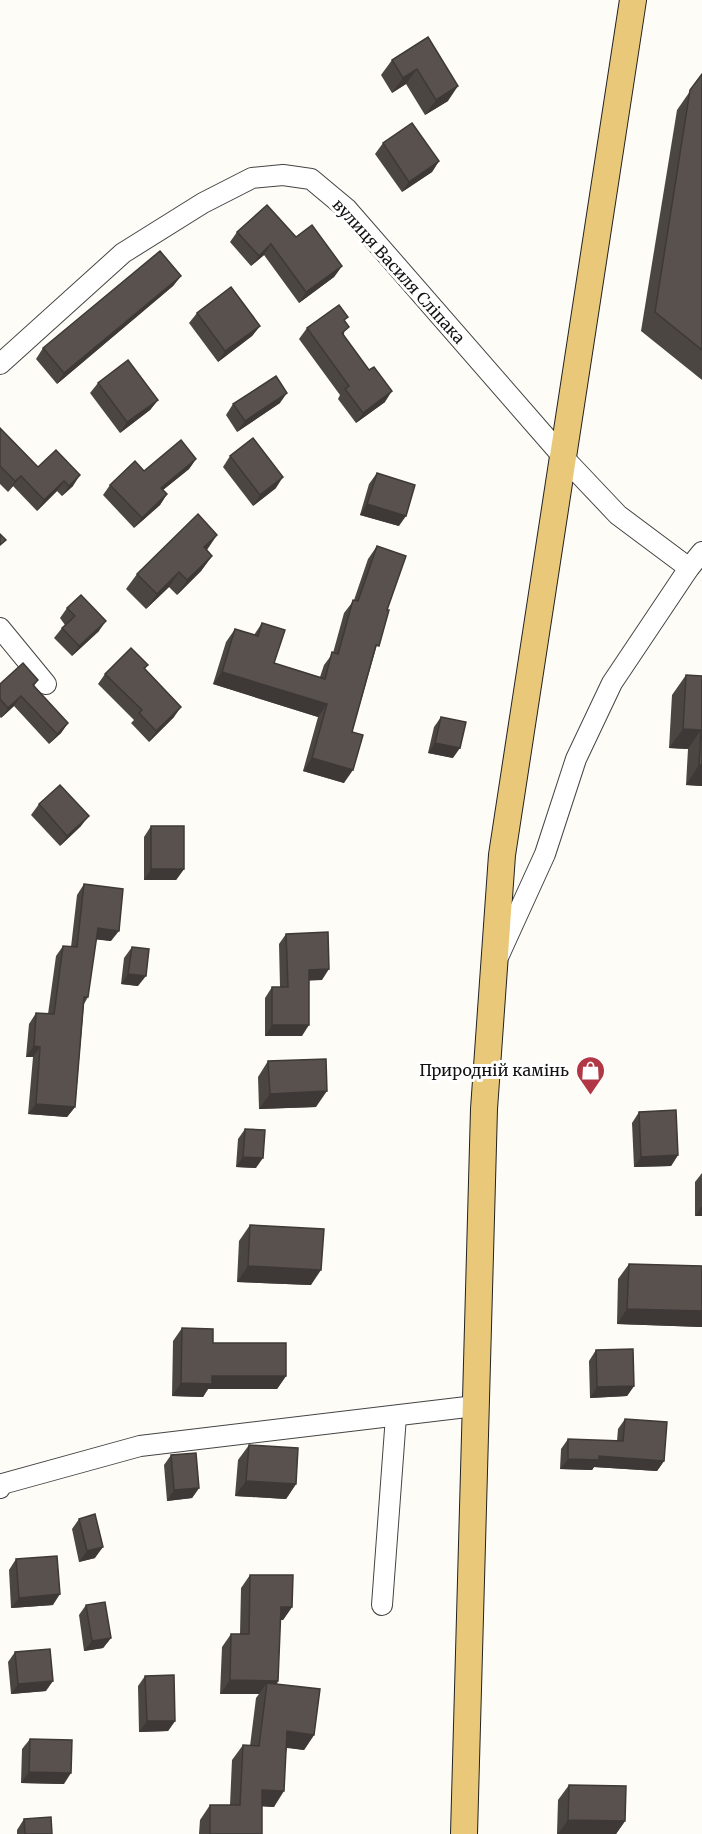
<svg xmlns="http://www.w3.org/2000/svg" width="702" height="1834" font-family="Merriweather,serif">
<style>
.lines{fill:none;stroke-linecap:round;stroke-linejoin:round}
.minor-casing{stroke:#444;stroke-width:22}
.major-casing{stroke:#222;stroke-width:28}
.minor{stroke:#fff;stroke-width:20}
.major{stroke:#e9c87a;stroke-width:26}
.wall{fill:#4c4643}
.shaded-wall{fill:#3e3937}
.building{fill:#58514e;stroke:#3e3937;stroke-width:1.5}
.labels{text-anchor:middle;stroke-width:6;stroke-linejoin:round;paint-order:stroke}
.street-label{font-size:16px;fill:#111;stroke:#fff}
.poi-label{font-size:16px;fill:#111;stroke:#fff;text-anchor:end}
</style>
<rect width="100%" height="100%" fill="#fefcf6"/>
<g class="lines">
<defs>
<g id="minor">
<polyline points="0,364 123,253 203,203 252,178 283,175 311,179 347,209 564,458 618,515 689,568"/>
<polyline points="0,628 46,684"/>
<polyline points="499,955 545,854 576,759 612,683 689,568 702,552"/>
<polyline points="0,1488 2,1484 140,1446 475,1406"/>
<polyline points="382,1605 396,1416"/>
</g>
<polyline id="major" points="464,1834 484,1109 502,855 633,0"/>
</defs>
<use href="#minor" class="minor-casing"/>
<use href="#major" class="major-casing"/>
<use href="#minor" class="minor"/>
<use href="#major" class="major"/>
</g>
<g class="wall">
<polygon points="428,37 448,101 425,115 406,84 392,93 381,75 392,60"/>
<polygon points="702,74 702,380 641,331 677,110"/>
<polygon points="383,143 439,161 432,172 402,192 375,154"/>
<polygon points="237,232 296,237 342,266 334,277 299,303 264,255 251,266 230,242"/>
<polygon points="181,276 173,286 57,384 36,359 43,348"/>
<polygon points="197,313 260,326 252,336 218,362 189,323"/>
<polygon points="345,322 344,335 385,402 356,423 338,399 340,395 299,339 307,328"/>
<polygon points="98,383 158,400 150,410 120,433 90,393"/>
<polygon points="280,403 237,432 226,415 233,404"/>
<polygon points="0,428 38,467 73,486 62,496 57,491 37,511 13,486 8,492 0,484"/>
<polygon points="230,456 276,488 253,506 223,467"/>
<polygon points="196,459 189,469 163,490 167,494 160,505 134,528 103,495 110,485 144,471"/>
<polygon points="377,473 399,526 360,515 369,484"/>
<polygon points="377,546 387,610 352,732 344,783 303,771 318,717 213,684 226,642 235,629 254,635 262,623 274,663 320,677 324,665 333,653 344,613 354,600 368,559"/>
<polygon points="206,550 212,556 201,571 177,595 169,587 146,609 126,589 137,574"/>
<polygon points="67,608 99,631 72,656 54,638 62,628 65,625 60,618"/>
<polygon points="148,665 145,669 174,717 149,742 131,723 134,720 98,684 105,674"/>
<polygon points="686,675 702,676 702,786 686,785 688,749 669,748 672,695"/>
<polygon points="38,680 34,686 68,723 61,733 49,744 14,706 1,718 0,717 0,684"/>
<polygon points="441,717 453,758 428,753 434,727"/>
<polygon points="39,804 81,826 60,846 31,815"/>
<polygon points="151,826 184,869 176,880 144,880 144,837"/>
<polygon points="84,884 111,941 96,939 88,997 84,1004 75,1107 67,1117 28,1114 33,1057 26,1057 29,1024 36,1013 48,1014 56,956 63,946 71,947 77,895"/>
<polygon points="286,934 322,980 309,980 302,1036 265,1036 265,998 272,987 280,987 279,944"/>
<polygon points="132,947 138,986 121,984 124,958"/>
<polygon points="268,1061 316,1107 259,1109 258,1077"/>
<polygon points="639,1112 678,1155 671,1166 634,1167 632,1123"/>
<polygon points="245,1129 256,1168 236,1167 238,1139"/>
<polygon points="702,1173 702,1216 695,1216 695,1182"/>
<polygon points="250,1225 311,1285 237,1282 239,1241"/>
<polygon points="629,1264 702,1266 702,1327 617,1324 618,1279"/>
<polygon points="182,1328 213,1343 286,1376 277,1389 208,1389 203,1397 172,1396 173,1341"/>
<polygon points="596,1350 634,1386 627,1396 590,1398 589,1361"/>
<polygon points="625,1419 664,1461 657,1471 594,1467 592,1470 560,1469 561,1449 568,1439 617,1441 618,1429"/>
<polygon points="249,1445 296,1484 286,1499 235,1496 238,1460"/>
<polygon points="171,1455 199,1488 192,1498 167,1501 164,1465"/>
<polygon points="79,1519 95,1558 79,1562 72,1529"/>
<polygon points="16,1559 53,1605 11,1608 9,1570"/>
<polygon points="250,1575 292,1607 283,1620 280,1620 278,1681 277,1684 314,1735 304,1750 287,1748 274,1807 262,1806 262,1834 199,1834 200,1820 210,1805 230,1805 232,1760 243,1745 250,1746 256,1698 259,1694 220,1694 222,1647 231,1634 240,1634 241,1588"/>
<polygon points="86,1605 111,1638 103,1648 84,1651 79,1615"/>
<polygon points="15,1652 46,1691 11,1694 8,1662"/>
<polygon points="145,1676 175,1721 168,1731 139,1732 138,1686"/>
<polygon points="30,1739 64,1784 21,1783 22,1749"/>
<polygon points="569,1785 625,1821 616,1834 557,1834 558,1800"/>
<polygon points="24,1819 52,1834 17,1834 17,1830"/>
</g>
<g class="shaded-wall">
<polygon points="417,69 406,84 392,93 403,78"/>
<polygon points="458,86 448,101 425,115 436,100"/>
<polygon points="439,161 432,172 402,192 409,182"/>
<polygon points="271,244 264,255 251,266 259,256"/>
<polygon points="342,266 334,277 299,303 306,292"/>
<polygon points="181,276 173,286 57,384 64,373"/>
<polygon points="260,326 252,336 218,362 225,351"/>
<polygon points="392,391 385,402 356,423 363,413"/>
<polygon points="287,393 280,403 237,432 245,421"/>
<polygon points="158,400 150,410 120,433 127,422"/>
<polygon points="196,459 189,469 153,498 161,488"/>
<polygon points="80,475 73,486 62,496 69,486"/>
<polygon points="21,476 13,486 8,492 15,481"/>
<polygon points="283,477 276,488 253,506 260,495"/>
<polygon points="64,481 57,491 37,511 44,500"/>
<polygon points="167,494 160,505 134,528 142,518"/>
<polygon points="367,504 406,516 399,526 360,515"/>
<polygon points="217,535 207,550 204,547"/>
<polygon points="212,556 201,571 177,595 187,580"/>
<polygon points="179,572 169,587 146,609 157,594"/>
<polygon points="106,621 99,631 72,656 79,646"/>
<polygon points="222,672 327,704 318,717 213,684"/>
<polygon points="21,696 14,706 1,718 8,708"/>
<polygon points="181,707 174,717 149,742 156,731"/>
<polygon points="68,723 61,733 49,744 57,734"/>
<polygon points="683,729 701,730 688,749 669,748"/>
<polygon points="435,743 460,748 453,758 428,753"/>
<polygon points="312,758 353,770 344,783 303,771"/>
<polygon points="699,765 702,765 702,786 686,785"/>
<polygon points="89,816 81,826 60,846 67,836"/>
<polygon points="151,869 184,869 176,880 144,880"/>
<polygon points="98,928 119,931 111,941 91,939"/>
<polygon points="329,969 322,980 302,981 309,970"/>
<polygon points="128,974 146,976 138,986 121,984"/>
<polygon points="272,1025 309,1025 302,1036 265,1036"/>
<polygon points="34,1046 40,1047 33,1057 26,1057"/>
<polygon points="327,1091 316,1107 259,1109 270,1094"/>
<polygon points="36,1104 75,1107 67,1117 28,1114"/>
<polygon points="678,1155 671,1166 634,1167 641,1157"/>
<polygon points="243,1157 263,1158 256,1168 236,1167"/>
<polygon points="702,1206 702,1216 695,1216"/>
<polygon points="248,1266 321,1270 311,1285 237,1282"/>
<polygon points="627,1309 702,1311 702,1327 617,1324"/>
<polygon points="212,1376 286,1376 277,1389 208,1389 203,1397 172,1396 181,1383"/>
<polygon points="634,1386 627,1396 590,1398 597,1387"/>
<polygon points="599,1456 664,1461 657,1471 594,1467 592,1470 560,1469 568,1459"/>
<polygon points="246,1481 296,1484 286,1499 235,1496"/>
<polygon points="199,1488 192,1498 167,1501 174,1490"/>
<polygon points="103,1547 95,1558 79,1562 87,1551"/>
<polygon points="60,1594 53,1605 11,1608 19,1598"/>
<polygon points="281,1607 292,1607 283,1620 271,1620"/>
<polygon points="111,1638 103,1648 84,1651 92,1641"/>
<polygon points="230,1680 278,1681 269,1695 267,1683 259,1694 220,1694"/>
<polygon points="53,1681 46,1691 11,1694 18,1684"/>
<polygon points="147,1721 175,1721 168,1731 139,1732"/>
<polygon points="287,1731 314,1735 304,1750 277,1746"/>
<polygon points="29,1772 71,1773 64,1784 21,1783"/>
<polygon points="262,1790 284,1791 274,1807 252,1806"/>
<polygon points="568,1820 625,1821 616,1834 558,1834"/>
</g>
<g class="building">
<polygon points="428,37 458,86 436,100 417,69 403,78 392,60"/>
<polygon points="702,74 702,350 655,312 690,90"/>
<polygon points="412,123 439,161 409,182 383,143"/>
<polygon points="267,205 296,237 312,225 342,266 306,292 271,244 259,256 237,232"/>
<polygon points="160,251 181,276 64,373 43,348"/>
<polygon points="231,287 260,326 225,351 197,313"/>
<polygon points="339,305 348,317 344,320 349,327 342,333 369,370 374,367 392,391 363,413 345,389 349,386 307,328"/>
<polygon points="128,360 158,400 127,422 98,383"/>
<polygon points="276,376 287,393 245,421 233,404"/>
<polygon points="0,428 38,467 56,450 80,475 69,486 64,481 44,500 21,476 15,481 0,466"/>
<polygon points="253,438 283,477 260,495 230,456"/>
<polygon points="181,440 196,459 161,488 167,494 142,518 110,485 135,461 144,471"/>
<polygon points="377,473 415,485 406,516 367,504"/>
<polygon points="198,514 217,535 204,547 212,556 187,580 179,572 157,594 137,574"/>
<polygon points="0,534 6,540 0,545"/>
<polygon points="377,546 406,556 387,610 389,610 379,646 376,645 352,732 363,735 353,770 312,758 327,704 222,672 235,629 258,636 262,623 285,630 274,663 325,679 332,652 338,654 353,600 358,601"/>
<polygon points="81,595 106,621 79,646 62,628 75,616 67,608"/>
<polygon points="131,648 148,665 144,668 181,707 156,731 139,713 142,710 105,674"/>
<polygon points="23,663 38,680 33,685 68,723 57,734 21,696 8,708 0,699 0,684"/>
<polygon points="686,675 702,676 702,765 699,765 701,730 683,729"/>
<polygon points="441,717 466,722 460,748 435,743"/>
<polygon points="60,785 89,816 67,836 39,804"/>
<rect x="151" y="826" width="33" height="43"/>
<polygon points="84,884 123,889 119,931 98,928 88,997 84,997 75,1107 36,1104 40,1047 34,1046 36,1013 54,1014 63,946 77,947"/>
<polygon points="328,932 329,969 309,970 309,1025 272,1025 272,987 288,987 286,934"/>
<polygon points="132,947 149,949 146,976 128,974"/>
<polygon points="326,1059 327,1091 270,1094 268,1061"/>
<polygon points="676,1110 678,1155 641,1157 639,1112"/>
<polygon points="245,1129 265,1130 263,1158 243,1157"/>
<polygon points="250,1225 324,1229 321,1270 248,1266"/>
<polygon points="629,1264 702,1266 702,1311 627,1309"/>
<polygon points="182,1328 213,1329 213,1343 286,1343 286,1376 212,1376 212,1384 181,1383"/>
<polygon points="633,1349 634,1386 597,1387 596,1350"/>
<polygon points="625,1419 667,1422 664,1461 599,1456 599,1460 568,1459 568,1439 623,1441"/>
<polygon points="249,1445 298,1448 296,1484 246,1481"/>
<polygon points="196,1453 199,1488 174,1490 171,1455"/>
<polygon points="95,1514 103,1547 87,1551 79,1519"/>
<polygon points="57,1556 60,1594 19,1598 16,1559"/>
<polygon points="250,1575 293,1575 292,1607 281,1607 278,1681 230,1680 231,1634 249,1634"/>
<polygon points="105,1602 111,1638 92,1641 86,1605"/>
<polygon points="50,1649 53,1681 18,1684 15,1652"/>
<polygon points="174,1675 175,1721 147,1721 145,1676"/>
<polygon points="267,1683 320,1689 314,1735 287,1731 284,1791 262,1790 262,1834 210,1834 210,1805 240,1805 243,1745 259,1746"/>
<polygon points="30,1739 72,1740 71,1773 29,1772"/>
<polygon points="569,1785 626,1786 625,1821 568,1820"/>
<polygon points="51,1817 52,1834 25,1834 24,1819"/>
</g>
<defs>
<symbol id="shop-pin" viewBox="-11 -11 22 30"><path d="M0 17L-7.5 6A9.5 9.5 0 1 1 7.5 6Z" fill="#b23744" stroke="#fff"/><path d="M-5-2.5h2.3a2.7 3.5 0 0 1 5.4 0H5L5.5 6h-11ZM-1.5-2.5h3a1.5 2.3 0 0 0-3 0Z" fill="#fff"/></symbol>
</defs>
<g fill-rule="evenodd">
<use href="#shop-pin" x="574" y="1054" width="33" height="45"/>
</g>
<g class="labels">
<g class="street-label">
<text transform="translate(399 271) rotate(48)" y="6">вулиця Василя Сліпака</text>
</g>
<g class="poi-label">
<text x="569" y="1076">Природній камінь</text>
</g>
</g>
</svg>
